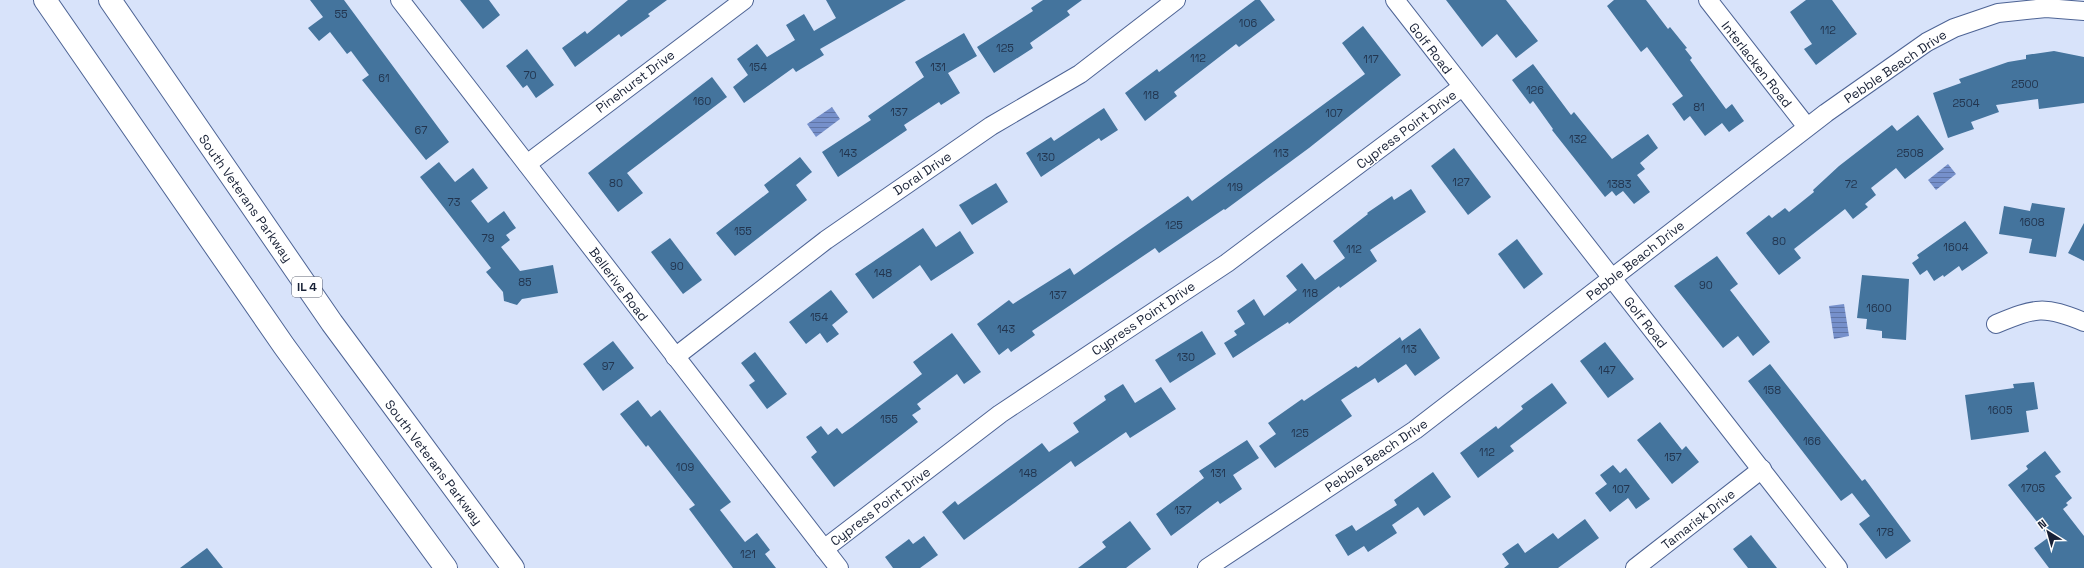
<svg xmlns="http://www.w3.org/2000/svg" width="2084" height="568" font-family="'Space Grotesk',sans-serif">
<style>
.water{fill:url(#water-rules)}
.building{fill:#44749d}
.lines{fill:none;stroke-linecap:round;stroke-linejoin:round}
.minor-casing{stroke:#4e6495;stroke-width:20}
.trunk-casing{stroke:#4e6495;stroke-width:24}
.minor{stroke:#fff;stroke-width:18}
.trunk{stroke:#fff;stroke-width:22}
.labels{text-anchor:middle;stroke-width:3;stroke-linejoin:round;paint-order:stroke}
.number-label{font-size:11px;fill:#22354f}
.shield{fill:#fff;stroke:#5d6372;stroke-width:1}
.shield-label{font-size:12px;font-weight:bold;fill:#172035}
.street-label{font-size:13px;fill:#172035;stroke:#fff}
</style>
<defs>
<pattern id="water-rules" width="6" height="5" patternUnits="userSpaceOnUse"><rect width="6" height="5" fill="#7690cb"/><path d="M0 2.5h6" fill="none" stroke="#6075a6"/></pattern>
</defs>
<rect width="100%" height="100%" fill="#d8e3fa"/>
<g class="water">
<polygon points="832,107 840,119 816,137 807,124"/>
<polygon points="1948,164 1956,174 1936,190 1928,180"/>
<polygon points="1844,304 1849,336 1834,339 1829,306"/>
</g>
<g class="building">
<polygon points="310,0 344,0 449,142 426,160 362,80 369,75 351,51 347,54 330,32 319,41 308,28 323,17"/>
<polygon points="460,0 489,0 500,15 483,29"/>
<polygon points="628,0 667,0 648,14 650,16 621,37 619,34 575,67 562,48 585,31 587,34"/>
<polygon points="826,0 906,0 820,49 824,55 796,72 793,68 744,103 733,87 748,75 737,59 757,44 767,57 795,40 786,25 804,14 814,31 836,18"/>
<polygon points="1043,0 1082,0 1067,11 1070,15 1030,43 1033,48 994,73 977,47 1033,11 1031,8"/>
<polygon points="1255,0 1260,0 1275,20 1239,47 1236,44 1174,92 1177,96 1145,121 1125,93 1157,69 1159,72"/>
<polygon points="1446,0 1506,0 1538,41 1516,58 1497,34 1482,47"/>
<polygon points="1614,0 1646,0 1668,29 1670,27 1687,48 1685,49 1692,58 1690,60 1726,109 1732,104 1744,121 1729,132 1722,123 1705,136 1690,116 1684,121 1672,104 1683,96 1647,47 1641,52 1607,6"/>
<polygon points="1806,0 1832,0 1857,34 1816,65 1804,49 1812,44 1790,12"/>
<polygon points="1363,26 1401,75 1309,148 1225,210 1224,209 1159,253 1155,248 1032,331 1035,335 1011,352 1008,348 999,355 977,324 1009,300 1013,304 1070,268 1074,275 1188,196 1192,201 1365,74 1342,43"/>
<polygon points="964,33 977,56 948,73 960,93 941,105 939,102 904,125 907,130 838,177 822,152 871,120 868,116 924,77 915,62"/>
<polygon points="527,49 554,85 536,98 527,85 523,88 506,66"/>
<polygon points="2054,51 2084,57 2084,103 2039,109 2038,99 1996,105 1999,112 1971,122 1974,129 1948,138 1933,93 1961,83 1959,79 2008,62 2026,59 2026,55"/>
<polygon points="1533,64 1571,115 1574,112 1612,159 1648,134 1658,148 1640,163 1645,169 1637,175 1650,192 1634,204 1623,191 1616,196 1612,191 1605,197 1552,130 1553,129 1533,101 1530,104 1512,80"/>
<polygon points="712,77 727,97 627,173 643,193 618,212 588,173"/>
<polygon points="1104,108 1118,130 1101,141 1099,138 1041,177 1026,153 1051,137 1054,141"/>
<polygon points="1918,115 1944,149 1905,179 1896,168 1871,188 1876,195 1865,204 1868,207 1853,219 1845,209 1794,249 1801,258 1779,275 1746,233 1769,215 1772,218 1785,208 1789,212 1814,192 1813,190 1839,166 1892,125 1897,131"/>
<polygon points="1454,148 1491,197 1468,215 1431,166"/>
<polygon points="800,157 812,172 796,185 807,200 735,256 716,233 769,192 764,185"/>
<polygon points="439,162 455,182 473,168 488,188 471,201 488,223 504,211 516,228 506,235 510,240 501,247 520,271 553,265 558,293 522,299 517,305 504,301 503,292 486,272 491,268 420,177"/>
<polygon points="996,183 1008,202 972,225 959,205"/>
<polygon points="1411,189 1426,212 1370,250 1377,261 1340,288 1339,286 1289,324 1288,322 1233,358 1224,343 1237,335 1234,331 1245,324 1237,311 1254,299 1264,316 1297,290 1286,276 1302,263 1315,280 1345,258 1333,241 1368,214 1367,213 1392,196 1394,200"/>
<polygon points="2032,203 2065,208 2056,257 2029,253 2032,239 1999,234 2004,206 2030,211"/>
<polygon points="1965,221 1988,253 1962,271 1959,266 1944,277 1943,275 1934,281 1927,270 1920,275 1912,263 1919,258 1917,255"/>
<polygon points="2084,223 2084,261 2068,253"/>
<polygon points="923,228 936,247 960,231 974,253 931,281 920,265 873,299 855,274"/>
<polygon points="670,238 702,280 683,294 651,252"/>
<polygon points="1517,239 1543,274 1524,289 1498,254"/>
<polygon points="1717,256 1738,284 1730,290 1770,342 1753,356 1738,336 1723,348 1674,286"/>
<polygon points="1862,275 1909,279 1906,340 1882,338 1882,331 1866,329 1867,319 1857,318"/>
<polygon points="831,290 848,312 832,325 839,334 827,343 820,333 806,344 789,322"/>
<polygon points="1420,328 1440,358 1415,376 1406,364 1378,383 1375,378 1341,400 1352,416 1275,468 1259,446 1276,434 1268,423 1302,399 1304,401 1356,366 1358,368 1400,337 1402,341"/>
<polygon points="1202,331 1216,354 1170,383 1155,360"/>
<polygon points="952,333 981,372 964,384 957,374 917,404 921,409 912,415 918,422 834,487 811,457 817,452 806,437 821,426 828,435 837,428 842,434 852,427 922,374 913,362"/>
<polygon points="613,341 634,368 603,391 583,364"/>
<polygon points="1605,342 1634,379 1608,398 1580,361"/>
<polygon points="755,352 787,394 767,409 749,385 755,381 741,363"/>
<polygon points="1770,364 1862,481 1865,479 1911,541 1886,559 1859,524 1870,516 1852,493 1841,501 1748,381"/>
<polygon points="2034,382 2038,409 2026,411 2029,432 1971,440 1965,395 2014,388 2013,384"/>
<polygon points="1552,383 1567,403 1510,446 1514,451 1478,478 1460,453 1496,426 1498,429 1523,409 1521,406"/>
<polygon points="1123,384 1135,403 1161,387 1176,409 1130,438 1126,432 1075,467 1071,461 964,540 942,512 955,501 958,505 1042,443 1049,452 1079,432 1073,423 1106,400 1104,396"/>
<polygon points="638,400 651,417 660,410 731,502 720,510 745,542 757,533 770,550 765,554 776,568 733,568 689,509 695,505 648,445 646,447 620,414"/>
<polygon points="1660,422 1682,450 1686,446 1699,462 1672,484 1637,440"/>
<polygon points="1247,440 1259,458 1233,475 1242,489 1220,504 1218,501 1171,536 1156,514 1204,478 1199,471"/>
<polygon points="2045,451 2061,472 2055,476 2072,498 2066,503 2068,505 2063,509 2084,536 2084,568 2049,568 2034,548 2049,537 2008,485 2028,469 2026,466"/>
<polygon points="1613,465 1620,473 1626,468 1650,499 1636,509 1628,498 1610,512 1595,493 1607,484 1600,475"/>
<polygon points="1433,472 1451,497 1424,516 1418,507 1392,525 1397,533 1368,552 1364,546 1348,556 1335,535 1352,525 1356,531 1397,505 1394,500"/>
<polygon points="1585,519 1599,538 1558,568 1504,568 1509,564 1502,554 1518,543 1525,553 1553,533 1558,539"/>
<polygon points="1130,521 1151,549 1126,568 1078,568 1106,547 1102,542"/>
<polygon points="1751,535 1777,568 1748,568 1733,549"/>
<polygon points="924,536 938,555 920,568 893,568 885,557 909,539 913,544"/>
<polygon points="207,548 223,568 180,568"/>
</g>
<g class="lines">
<defs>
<g id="minor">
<polyline points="400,0 839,568"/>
<polyline points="1395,0 1838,568"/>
<polyline points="1708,0 1807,127"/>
<polyline points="527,164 744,0"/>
<path d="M1996 324C2035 308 2044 305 2084 322"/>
<polyline points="675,357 826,240 991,126 1080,74 1176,0"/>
<polyline points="824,549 1000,414 1227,263 1462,87"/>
<polyline points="1207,568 1415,430 1826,113 1927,42 1954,28 1998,13 2046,8 2084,11"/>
<polyline points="1635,568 1762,469"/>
</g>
<g id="trunk">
<polyline points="45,0 284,346 446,568"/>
<polyline points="110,0 332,323 513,568"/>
</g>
</defs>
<use href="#minor" class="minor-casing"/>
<use href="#trunk" class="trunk-casing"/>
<use href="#minor" class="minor"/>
<use href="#trunk" class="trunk"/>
</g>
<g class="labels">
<g class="number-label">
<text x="341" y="18">55</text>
<text x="1248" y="27">106</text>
<text x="1828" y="34">112</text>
<text x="1005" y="52">125</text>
<text x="1198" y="62">112</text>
<text x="1371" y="63">117</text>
<text x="758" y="71">154</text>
<text x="938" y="71">131</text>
<text x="530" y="79">70</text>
<text x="384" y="82">61</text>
<text x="2025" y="88">2500</text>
<text x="1535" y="94">126</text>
<text x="1151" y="99">118</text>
<text x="702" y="105">160</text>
<text x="1966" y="107">2504</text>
<text x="1699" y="111">81</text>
<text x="899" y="116">137</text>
<text x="1334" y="117">107</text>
<text x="421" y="134">67</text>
<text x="1578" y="143">132</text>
<text x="848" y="157">143</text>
<text x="1281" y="157">113</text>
<text x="1910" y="157">2508</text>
<text x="1046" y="161">130</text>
<text x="1461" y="186">127</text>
<text x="616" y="187">80</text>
<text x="1619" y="188">1383</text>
<text x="1851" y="188">72</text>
<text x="1235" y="191">119</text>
<text x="454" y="206">73</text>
<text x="2032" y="226">1608</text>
<text x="1174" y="229">125</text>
<text x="743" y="235">155</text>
<text x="488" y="242">79</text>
<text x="1779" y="245">80</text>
<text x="1956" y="251">1604</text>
<text x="1354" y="253">112</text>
<text x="677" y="270">90</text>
<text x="883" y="277">148</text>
<text x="525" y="286">85</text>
<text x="1706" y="289">90</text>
<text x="1310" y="297">118</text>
<text x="1058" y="299">137</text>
<text x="1879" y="312">1600</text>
<text x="819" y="321">154</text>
<text x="1006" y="333">143</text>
<text x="1409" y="353">113</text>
<text x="1186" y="361">130</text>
<text x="608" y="370">97</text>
<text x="1607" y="374">147</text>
<text x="1772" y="394">158</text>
<text x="2000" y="414">1605</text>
<text x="889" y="423">155</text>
<text x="1300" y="437">125</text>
<text x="1812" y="445">166</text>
<text x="1487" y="456">112</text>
<text x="1673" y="461">157</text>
<text x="685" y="471">109</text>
<text x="1028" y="477">148</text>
<text x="1218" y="477">131</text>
<text x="2033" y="492">1705</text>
<text x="1621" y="493">107</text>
<text x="1183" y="514">137</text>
<text x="1885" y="536">178</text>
<text x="748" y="558">121</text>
</g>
<rect class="shield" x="292" y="277" width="30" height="20" rx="3"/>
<g class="shield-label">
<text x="307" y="291">IL 4</text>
</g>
<g class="street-label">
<text transform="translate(1431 48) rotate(52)" y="5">Golf Road</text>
<text transform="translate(1757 64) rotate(52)" y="5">Interlacken Road</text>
<text transform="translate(1895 66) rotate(-34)" y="5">Pebble Beach Drive</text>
<text transform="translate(635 81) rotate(-37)" y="5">Pinehurst Drive</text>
<text transform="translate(1406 129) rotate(-37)" y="5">Cypress Point Drive</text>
<text transform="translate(922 173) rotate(-34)" y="5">Doral Drive</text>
<text transform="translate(246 198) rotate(55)" y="5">South Veterans Parkway</text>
<text transform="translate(1635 260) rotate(-38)" y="5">Pebble Beach Drive</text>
<text transform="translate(619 284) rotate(53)" y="5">Bellerive Road</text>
<text transform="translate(1143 318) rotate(-34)" y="5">Cypress Point Drive</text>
<text transform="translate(1646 322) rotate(52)" y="5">Golf Road</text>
<text transform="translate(1376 455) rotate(-34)" y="5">Pebble Beach Drive</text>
<text transform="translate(434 462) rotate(53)" y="5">South Veterans Parkway</text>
<text transform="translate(880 506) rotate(-37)" y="5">Cypress Point Drive</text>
<text transform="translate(1698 519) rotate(-38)" y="5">Tamarisk Drive</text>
</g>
</g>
<g transform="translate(2048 532) rotate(323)" stroke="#ffffff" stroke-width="3" paint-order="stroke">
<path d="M0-3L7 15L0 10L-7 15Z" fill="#172035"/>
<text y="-6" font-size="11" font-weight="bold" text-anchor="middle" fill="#172035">N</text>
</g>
</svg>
